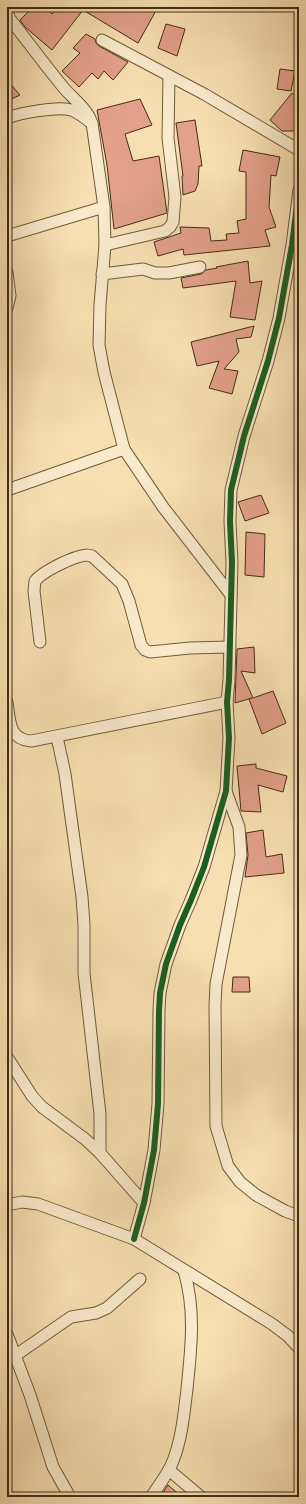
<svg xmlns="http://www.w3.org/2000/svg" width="306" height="1504" font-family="'IM FELL Great Primer',serif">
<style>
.building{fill:#e3a08b;stroke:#412d18}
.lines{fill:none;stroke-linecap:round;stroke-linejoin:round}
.minor-casing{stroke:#6f5a3e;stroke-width:13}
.minor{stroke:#faeacc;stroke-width:11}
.cycleway-casing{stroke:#faeacc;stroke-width:8}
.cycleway{stroke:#1b5e20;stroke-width:6}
</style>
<rect width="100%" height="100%" fill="#f8dfb1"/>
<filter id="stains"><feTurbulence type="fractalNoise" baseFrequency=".005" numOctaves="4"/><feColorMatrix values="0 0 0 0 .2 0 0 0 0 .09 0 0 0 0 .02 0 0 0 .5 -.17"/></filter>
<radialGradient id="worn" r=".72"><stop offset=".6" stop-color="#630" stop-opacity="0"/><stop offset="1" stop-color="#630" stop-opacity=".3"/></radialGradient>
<g class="building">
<polygon points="33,7 45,7 52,14 58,7 158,7 138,43 83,10 52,50 25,27 20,20"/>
<polygon points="166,24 185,29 177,56 158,48"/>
<polygon points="86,34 95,39 96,43 99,46 128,62 113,80 104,71 98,79 92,73 79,87 62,71 80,53 73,48"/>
<polygon points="280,69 295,71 291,91 277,89"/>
<polygon points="7,80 20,95 7,101"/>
<polygon points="292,93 299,98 299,131 282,131 270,120"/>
<polygon points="140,99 152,125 125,134 133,161 159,156 167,213 114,229 107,165 97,110"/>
<polygon points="195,120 202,166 199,166 198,184 195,191 183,195 182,176 183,176 176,123"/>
<polygon points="243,150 280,157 276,176 271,175 269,207 276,227 265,230 270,246 184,255 183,249 158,256 154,242 181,233 180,227 209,228 211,241 227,240 226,234 239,233 237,221 246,219 246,172 239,171"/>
<polygon points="248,261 250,283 262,281 255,320 230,317 236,281 183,288 181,278 201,274 206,270 217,268 216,267"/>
<polygon points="254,326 251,337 236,339 239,352 224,369 238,371 232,394 209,388 219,361 197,366 191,342"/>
<polygon points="261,495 269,513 245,521 238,502"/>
<polygon points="246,532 265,534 264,577 245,575"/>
<polygon points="254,647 255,673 241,671 253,698 273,691 286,723 262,734 249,699 252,698 235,703 237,649"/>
<polygon points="256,764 256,768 287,776 283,792 258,785 261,812 241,811 237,766"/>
<polygon points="263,830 266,857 282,854 284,873 245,877 248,855 246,833"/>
<polygon points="233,977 249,977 250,992 232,992"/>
<polygon points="168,1485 182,1497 160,1497"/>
</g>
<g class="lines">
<defs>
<g id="minor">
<path d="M7 12 10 19C28 42 45 65 63 87 73 99 87 108 92 123L104 207 105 245 100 305 99 345 104 372 124 449 163 507 231 595"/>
<polyline points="102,40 204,94 299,150"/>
<path d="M7 118C20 113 62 105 74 111 80 114 85 118 90 122"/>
<polyline points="7,236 104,207"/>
<polyline points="105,245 165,231 170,227 173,222 175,197 168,138 169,76"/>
<polyline points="7,272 10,296 7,308"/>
<polyline points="102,274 143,269 155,273 169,273 200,267"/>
<polyline points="7,490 124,449"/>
<path d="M40 642 34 591 35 581C43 571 74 556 87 555L92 556 122 584 129 601 141 645 145 650 150 652 190 648 229 647"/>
<path d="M7 702C10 720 8 739 31 741L227 702"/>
<polyline points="57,737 65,774 82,897 84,925 84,973 100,1114 100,1153"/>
<polyline points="226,791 239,827 241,855 216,984 215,1005 216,1126 228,1166 240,1182 256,1195 285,1211 299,1216"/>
<polyline points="7,1057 32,1096 42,1107 85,1139 100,1153 144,1203"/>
<polyline points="7,1205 22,1202 38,1204 134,1239 272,1324 288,1336 299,1348"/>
<polyline points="134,1239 144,1203 154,1150 158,1104 159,1011 160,993 166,964 180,925 191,900 204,867 226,791 229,738 227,702 229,680 232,562 230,522 231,490 244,436 268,361 279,318 292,245 299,190"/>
<polyline points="7,1334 30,1395 53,1467 70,1497"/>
<polyline points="16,1355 71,1317 96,1313 107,1308 140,1279"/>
<polyline points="169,1470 201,1497"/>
<path d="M151 1497C159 1485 168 1474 173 1461 182 1438 184 1413 187 1389 191 1349 196 1311 184 1271"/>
</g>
</defs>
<use href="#minor" class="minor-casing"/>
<use href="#minor" class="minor"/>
<defs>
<polyline id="cycleway" points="134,1239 144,1203 154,1150 158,1104 159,1011 160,993 166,964 180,925 191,900 204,867 226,791 229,738 227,702 229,680 232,562 230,522 231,490 244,436 268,361 279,318 292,245 299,190"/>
</defs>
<use href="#cycleway" class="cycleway-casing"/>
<use href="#cycleway" class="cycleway"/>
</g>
<rect width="306" height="1504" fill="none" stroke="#f8dfb1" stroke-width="24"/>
<rect x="8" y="8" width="290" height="1488" fill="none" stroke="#412d18" stroke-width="2"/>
<rect x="12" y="12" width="282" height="1480" fill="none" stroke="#412d18"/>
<rect width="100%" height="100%" filter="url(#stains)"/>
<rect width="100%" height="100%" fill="url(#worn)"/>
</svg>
